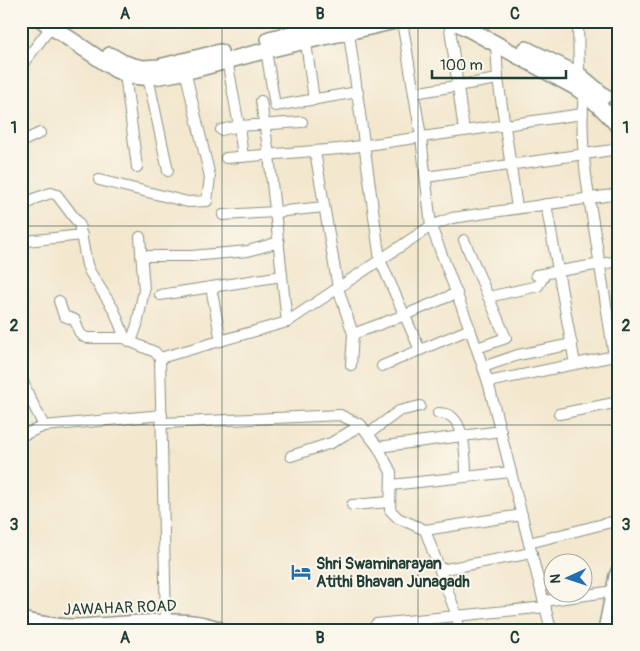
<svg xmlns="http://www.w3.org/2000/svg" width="640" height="651" font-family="Pangolin,sans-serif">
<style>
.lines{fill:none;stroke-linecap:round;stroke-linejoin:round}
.street-casing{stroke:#899281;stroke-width:12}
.secondary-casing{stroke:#899281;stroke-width:18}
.street{stroke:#fff;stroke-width:10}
.secondary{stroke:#fff;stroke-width:15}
.grid{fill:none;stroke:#1f3d34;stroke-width:1;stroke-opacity:0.55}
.labels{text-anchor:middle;stroke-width:4;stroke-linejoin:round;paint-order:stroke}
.poi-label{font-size:16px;font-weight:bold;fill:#1f3d34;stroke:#fbf7ec;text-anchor:start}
.street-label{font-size:16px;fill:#1f3d34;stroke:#fbf7ec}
.neatline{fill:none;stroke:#1f3d34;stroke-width:2}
.grid-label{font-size:16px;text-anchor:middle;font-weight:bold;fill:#1f3d34}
</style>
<rect width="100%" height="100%" fill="#fbf7ec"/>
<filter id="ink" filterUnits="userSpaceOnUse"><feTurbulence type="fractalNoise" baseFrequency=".02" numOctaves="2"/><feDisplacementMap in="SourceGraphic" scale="10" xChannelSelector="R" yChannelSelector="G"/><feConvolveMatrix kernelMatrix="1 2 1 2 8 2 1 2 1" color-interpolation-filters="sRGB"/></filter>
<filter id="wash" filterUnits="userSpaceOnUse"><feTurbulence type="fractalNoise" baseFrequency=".0096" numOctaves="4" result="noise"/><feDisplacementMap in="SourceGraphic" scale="20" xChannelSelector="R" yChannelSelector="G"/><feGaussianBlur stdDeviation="1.12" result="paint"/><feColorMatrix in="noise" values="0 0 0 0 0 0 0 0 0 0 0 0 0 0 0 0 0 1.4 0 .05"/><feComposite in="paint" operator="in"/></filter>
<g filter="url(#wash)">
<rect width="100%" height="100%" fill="#f3e7ce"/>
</g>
<g filter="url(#ink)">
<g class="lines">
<defs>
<g id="street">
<polyline points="303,21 314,100"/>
<polyline points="402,21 421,137 431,226 470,329 488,382 551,630"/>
<polyline points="449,21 464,131"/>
<polyline points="578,21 579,75"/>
<polyline points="349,33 380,260 420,350"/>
<polyline points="496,44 498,79 517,208"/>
<polyline points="266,50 275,106 358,92"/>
<polyline points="227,60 239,126 243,157"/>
<polyline points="21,66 51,27"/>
<polyline points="125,74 137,167"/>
<polyline points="148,77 168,171"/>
<path d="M586 90 584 92C579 140 587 187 595 234 601 275 608 315 614 356"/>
<polyline points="414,93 498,79"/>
<polyline points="261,101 269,155 287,322"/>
<polyline points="221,130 239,126 302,122"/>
<polyline points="21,142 40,133"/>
<polyline points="315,151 338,288 353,334 351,365"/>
<polyline points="226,158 339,149 582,114"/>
<polyline points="426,177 619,149"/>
<polyline points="99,180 188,202 207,201 210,177 184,66"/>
<polyline points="546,204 575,364"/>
<polyline points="21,208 36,198 51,193 57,195 79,224 87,265 90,272 114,310 125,338 131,342 155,352 160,358 166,622"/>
<polyline points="223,215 276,212 324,207"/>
<polyline points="464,240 506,338 477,348"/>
<polyline points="26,241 82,235"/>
<polyline points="141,256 191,256 248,251 279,242"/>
<polyline points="536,275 619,261"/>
<polyline points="211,287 221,341"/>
<polyline points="160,295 282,276"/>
<polyline points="488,297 538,286 545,274"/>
<path d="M59 301 64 316 75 320C78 328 78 335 87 338H125"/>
<polyline points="353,334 405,315 457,293"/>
<polyline points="131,342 137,325 144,290 140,237"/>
<polyline points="160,358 287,322 431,226 452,218 619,194"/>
<polyline points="382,366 470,329"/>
<polyline points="483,367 518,355 572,344"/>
<polyline points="21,377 29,396 44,426"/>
<polyline points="488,382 619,355"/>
<path d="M438 413C443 413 449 414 453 418 465 428 466 462 466 477"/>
<polyline points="559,414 619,402"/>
<polyline points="162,423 340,415 361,425 378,447 391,472 390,510 398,518 425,530 457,616 459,630"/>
<polyline points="368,434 399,411 420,406"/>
<polyline points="21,436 44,426 162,415"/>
<polyline points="378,447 501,431"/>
<polyline points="291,456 331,443 361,425"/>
<polyline points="391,485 511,472"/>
<polyline points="352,505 390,502"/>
<polyline points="425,530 522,515"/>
<polyline points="529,543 619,520"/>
<polyline points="440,570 532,553"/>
<polyline points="544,601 614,591"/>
<polyline points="376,624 546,607"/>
</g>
<g id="secondary">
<path d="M43 21 116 70C127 75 138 78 149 77 188 74 226 60 264 51 307 40 351 32 394 21"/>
<path d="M453 21 465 27 575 87C592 98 606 111 619 127"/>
<polyline points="269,39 344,21"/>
<polyline points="526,49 579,75 604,96"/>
<polyline points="110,55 122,62 134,66 144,68 159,67 220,52"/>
<path d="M21 620C39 624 57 627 75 627 104 626 134 623 163 622 184 622 200 622 220 630"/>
<polyline points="606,630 617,576 619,571"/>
</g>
</defs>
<use href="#street" class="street-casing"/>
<use href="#secondary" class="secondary-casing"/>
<use href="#street" class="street"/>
<use href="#secondary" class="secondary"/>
</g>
</g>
<path class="grid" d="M222 21V630M418 21V630M21 226H619M21 425H619"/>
<defs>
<symbol id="hotel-bare" viewBox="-9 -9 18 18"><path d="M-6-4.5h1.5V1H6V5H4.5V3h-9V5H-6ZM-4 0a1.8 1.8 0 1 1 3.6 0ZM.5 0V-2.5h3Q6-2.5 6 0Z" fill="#1f6fb2" stroke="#fbf7ec" stroke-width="2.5" paint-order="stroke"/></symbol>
</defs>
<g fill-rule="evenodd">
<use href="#hotel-bare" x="287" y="558" width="28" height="28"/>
</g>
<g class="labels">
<g class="poi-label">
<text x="316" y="569">Shri Swaminarayan<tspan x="316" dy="18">Atithi Bhavan Junagadh</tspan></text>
</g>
<g class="street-label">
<text transform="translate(120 607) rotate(-2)" y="6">JAWAHAR ROAD</text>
</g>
</g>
<rect width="640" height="651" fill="none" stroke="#fbf7ec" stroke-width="55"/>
<g transform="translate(568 578) rotate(267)"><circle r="24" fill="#fbf7ec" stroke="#a3ada2"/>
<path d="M0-4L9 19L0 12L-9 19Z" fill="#1f6fb2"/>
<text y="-8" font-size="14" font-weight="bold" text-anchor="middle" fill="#1f3d34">N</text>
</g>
<path d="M432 70v8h134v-8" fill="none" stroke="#1f3d34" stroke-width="2.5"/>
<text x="440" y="70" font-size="15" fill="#1f3d34" stroke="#fbf7ec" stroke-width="4" paint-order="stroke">100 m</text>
<rect x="28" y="28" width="584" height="596" class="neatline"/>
<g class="grid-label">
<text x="125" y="19">A</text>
<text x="320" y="19">B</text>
<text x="515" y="19">C</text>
<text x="14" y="133">1</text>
<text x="626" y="133">1</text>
<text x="14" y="331">2</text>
<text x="626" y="331">2</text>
<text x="14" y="530">3</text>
<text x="626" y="530">3</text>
<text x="125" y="643">A</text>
<text x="320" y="643">B</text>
<text x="515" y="643">C</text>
</g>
</svg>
